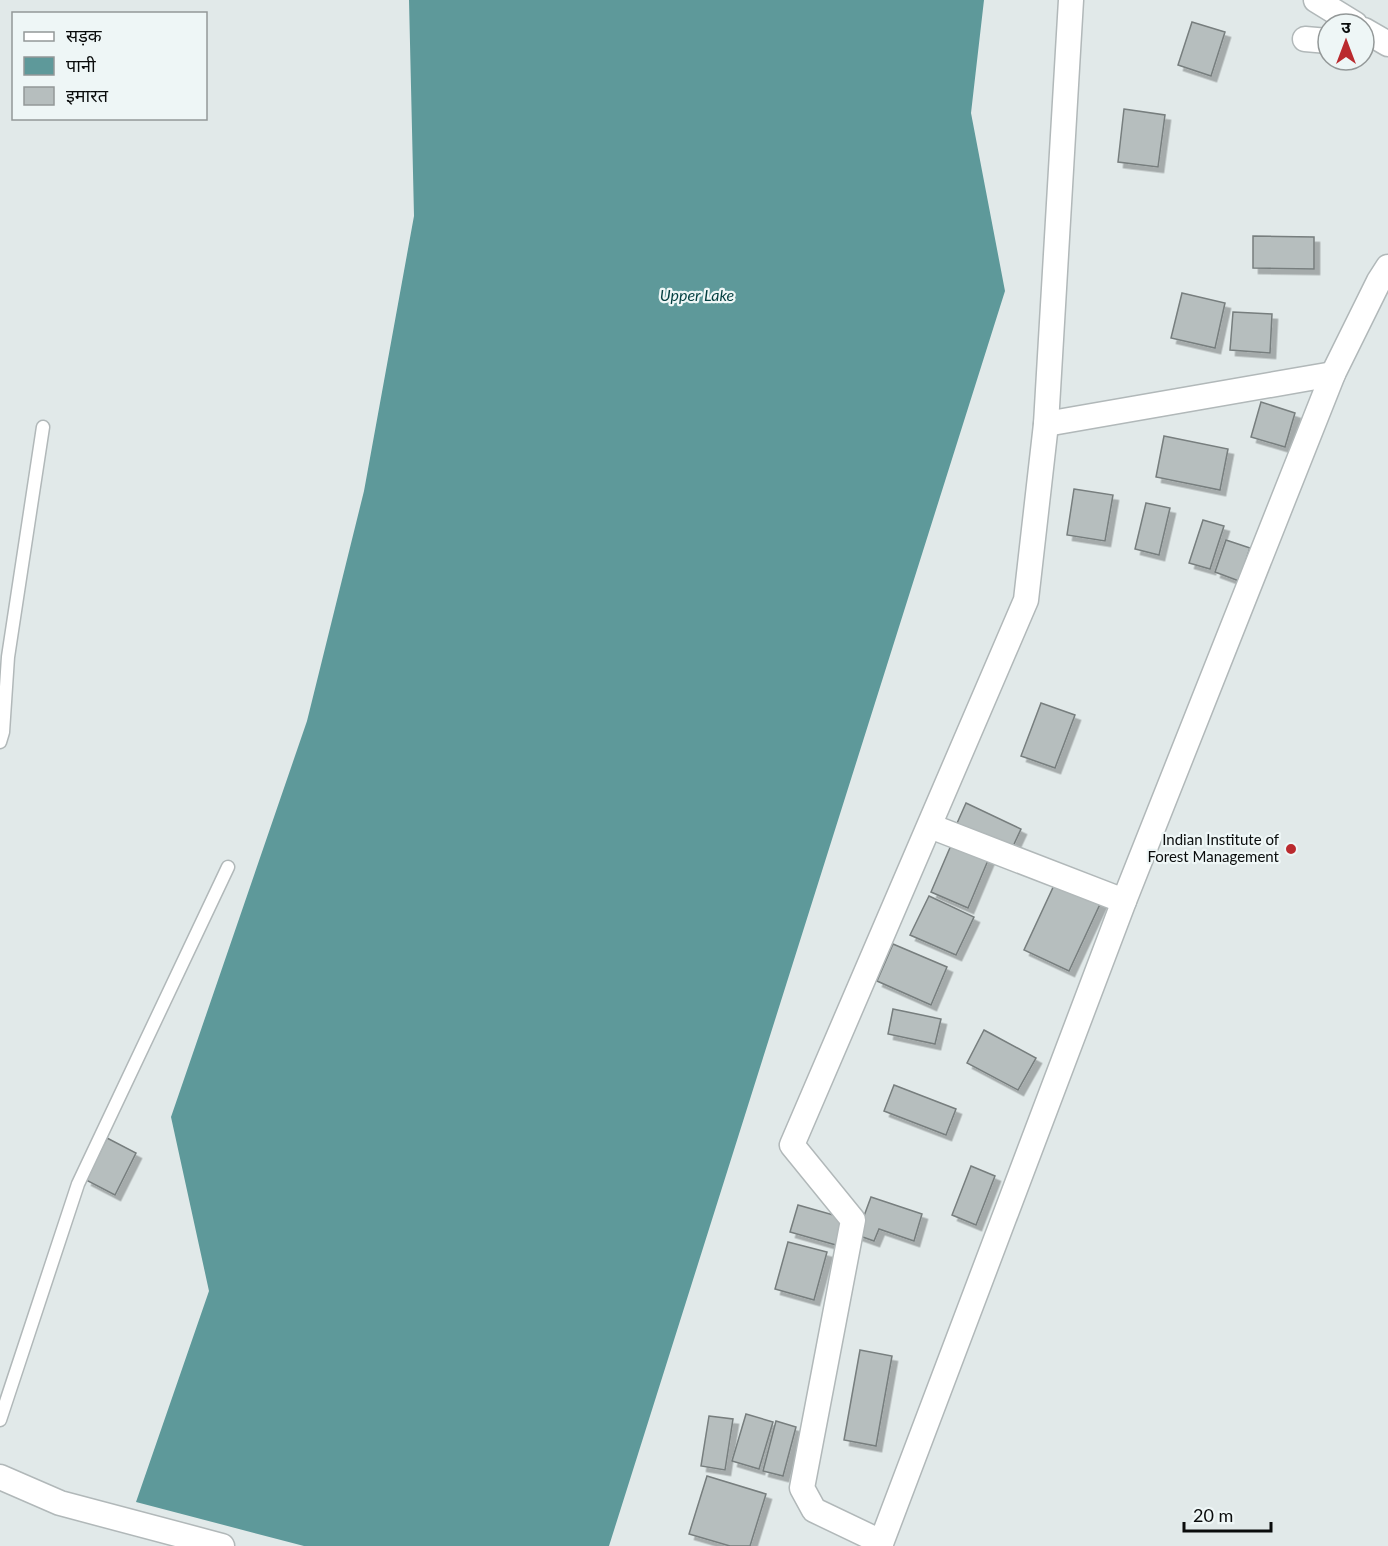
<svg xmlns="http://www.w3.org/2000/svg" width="1388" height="1546" font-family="Lato,'Noto Sans Devanagari',sans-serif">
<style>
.water{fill:#5e999a}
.building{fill:#b6bebe;stroke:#777e7e;stroke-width:1.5;filter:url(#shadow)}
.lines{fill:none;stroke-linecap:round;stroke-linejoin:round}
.service-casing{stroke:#b1b8b9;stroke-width:15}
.minor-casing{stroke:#b1b8b9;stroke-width:27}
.service{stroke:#fff;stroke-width:12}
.minor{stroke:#fff;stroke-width:24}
.poi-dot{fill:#ba2a2e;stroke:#eef6f6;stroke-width:2}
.labels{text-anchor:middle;stroke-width:4.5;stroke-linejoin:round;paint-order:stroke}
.poi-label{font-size:15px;fill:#0a0c0c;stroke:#eef6f6;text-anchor:end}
.water-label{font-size:16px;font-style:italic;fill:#033f40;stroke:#eef6f6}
</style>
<defs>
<filter id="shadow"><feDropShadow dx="5.5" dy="5.5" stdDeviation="0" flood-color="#0004"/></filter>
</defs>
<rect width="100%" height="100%" fill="#e1e9e9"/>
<polygon class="water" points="409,0 984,0 971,113 1005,291 609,1546 304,1546 136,1502 209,1291 171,1117 307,721 364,491 414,216"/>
<g class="building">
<polygon points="1192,22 1225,32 1211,76 1178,65"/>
<polygon points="1124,109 1165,115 1158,167 1118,162"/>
<polygon points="1253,236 1314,237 1314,269 1253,268"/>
<polygon points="1182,293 1225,303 1215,348 1171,338"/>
<polygon points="1233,312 1272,314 1270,353 1230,350"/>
<polygon points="1261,402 1295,413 1285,447 1251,437"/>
<polygon points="1164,436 1228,449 1220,490 1156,477"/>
<polygon points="1074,489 1113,495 1105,541 1067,535"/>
<polygon points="1146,503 1170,508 1159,555 1135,549"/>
<polygon points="1203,520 1224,526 1210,569 1189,563"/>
<polygon points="1226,540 1250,548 1239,581 1215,572"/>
<polygon points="1041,703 1075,715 1055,768 1021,756"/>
<polygon points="966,803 1021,829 1009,855 954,830"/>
<polygon points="952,843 989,858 968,908 931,892"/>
<polygon points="1056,881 1101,902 1069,971 1024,950"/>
<polygon points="929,896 974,917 956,955 910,935"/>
<polygon points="893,944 947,967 931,1005 877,981"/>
<polygon points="893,1009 941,1019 935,1044 888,1034"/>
<polygon points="984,1030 1036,1058 1018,1090 967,1063"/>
<polygon points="894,1085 956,1109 946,1135 884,1111"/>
<polygon points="107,1138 136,1153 115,1195 86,1180"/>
<polygon points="971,1166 995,1176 976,1225 952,1215"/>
<polygon points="871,1197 922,1214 914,1241 879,1229 874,1241 857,1235"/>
<polygon points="798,1205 844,1218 836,1245 790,1232"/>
<polygon points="788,1242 827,1252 814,1300 775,1289"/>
<polygon points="860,1350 892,1356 876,1446 844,1440"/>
<polygon points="746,1414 773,1422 759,1469 732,1461"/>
<polygon points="709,1416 733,1419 725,1470 701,1466"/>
<polygon points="776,1421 796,1427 783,1476 763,1471"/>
<polygon points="707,1476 766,1494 750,1546 730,1546 689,1534"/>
</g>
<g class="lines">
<defs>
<g id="service">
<polyline points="0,742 3,732 8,657 43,427"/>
<polyline points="0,1420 78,1184 228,867"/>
</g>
<g id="minor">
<polyline points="1316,0 1355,24"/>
<polyline points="1364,30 1388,44"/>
<polyline points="1305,39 1328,41"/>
<polyline points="1046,424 1333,374"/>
<polyline points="930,826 1124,901"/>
<polyline points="0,1477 60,1503 222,1546"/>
<polyline points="881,1542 814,1510 802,1488 853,1220 792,1145 1026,600 1046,424 1071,0"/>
<polyline points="880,1546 1124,901 1333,374 1379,281 1388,267"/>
</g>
</defs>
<use href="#service" class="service-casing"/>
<use href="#minor" class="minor-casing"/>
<use href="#service" class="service"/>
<use href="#minor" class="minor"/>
</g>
<circle class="poi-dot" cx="1291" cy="849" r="6"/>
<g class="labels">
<g class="poi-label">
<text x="1279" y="845">Indian Institute of<tspan x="1279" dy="17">Forest Management</tspan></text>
</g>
<g class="water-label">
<text x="697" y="301">Upper Lake</text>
</g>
</g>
<rect x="12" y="12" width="195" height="108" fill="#eef6f6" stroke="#939898" stroke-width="1.5"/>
<rect x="24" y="32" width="30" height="9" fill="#ffffff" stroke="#939898" stroke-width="1.5"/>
<text x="66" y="42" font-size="18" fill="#0a0c0c">सड़क</text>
<rect x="24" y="57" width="30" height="18" fill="#5e999a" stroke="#939898" stroke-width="1.5"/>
<text x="66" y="72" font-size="18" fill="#0a0c0c">पानी</text>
<rect x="24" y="87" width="30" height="18" fill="#b6bebe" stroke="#939898" stroke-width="1.5"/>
<text x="66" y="102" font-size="18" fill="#0a0c0c">इमारत</text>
<g transform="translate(1346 42)"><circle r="28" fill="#eef6f6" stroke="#939898" stroke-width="1.5"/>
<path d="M0-4.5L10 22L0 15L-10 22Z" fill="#ba2a2e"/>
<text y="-9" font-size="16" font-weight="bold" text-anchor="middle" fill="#0a0c0c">उ</text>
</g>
<path d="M1184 1522v9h87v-9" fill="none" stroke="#0a0c0c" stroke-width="3"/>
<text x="1193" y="1522" font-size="18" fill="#0a0c0c" stroke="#eef6f6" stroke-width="4.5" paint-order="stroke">20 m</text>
</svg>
